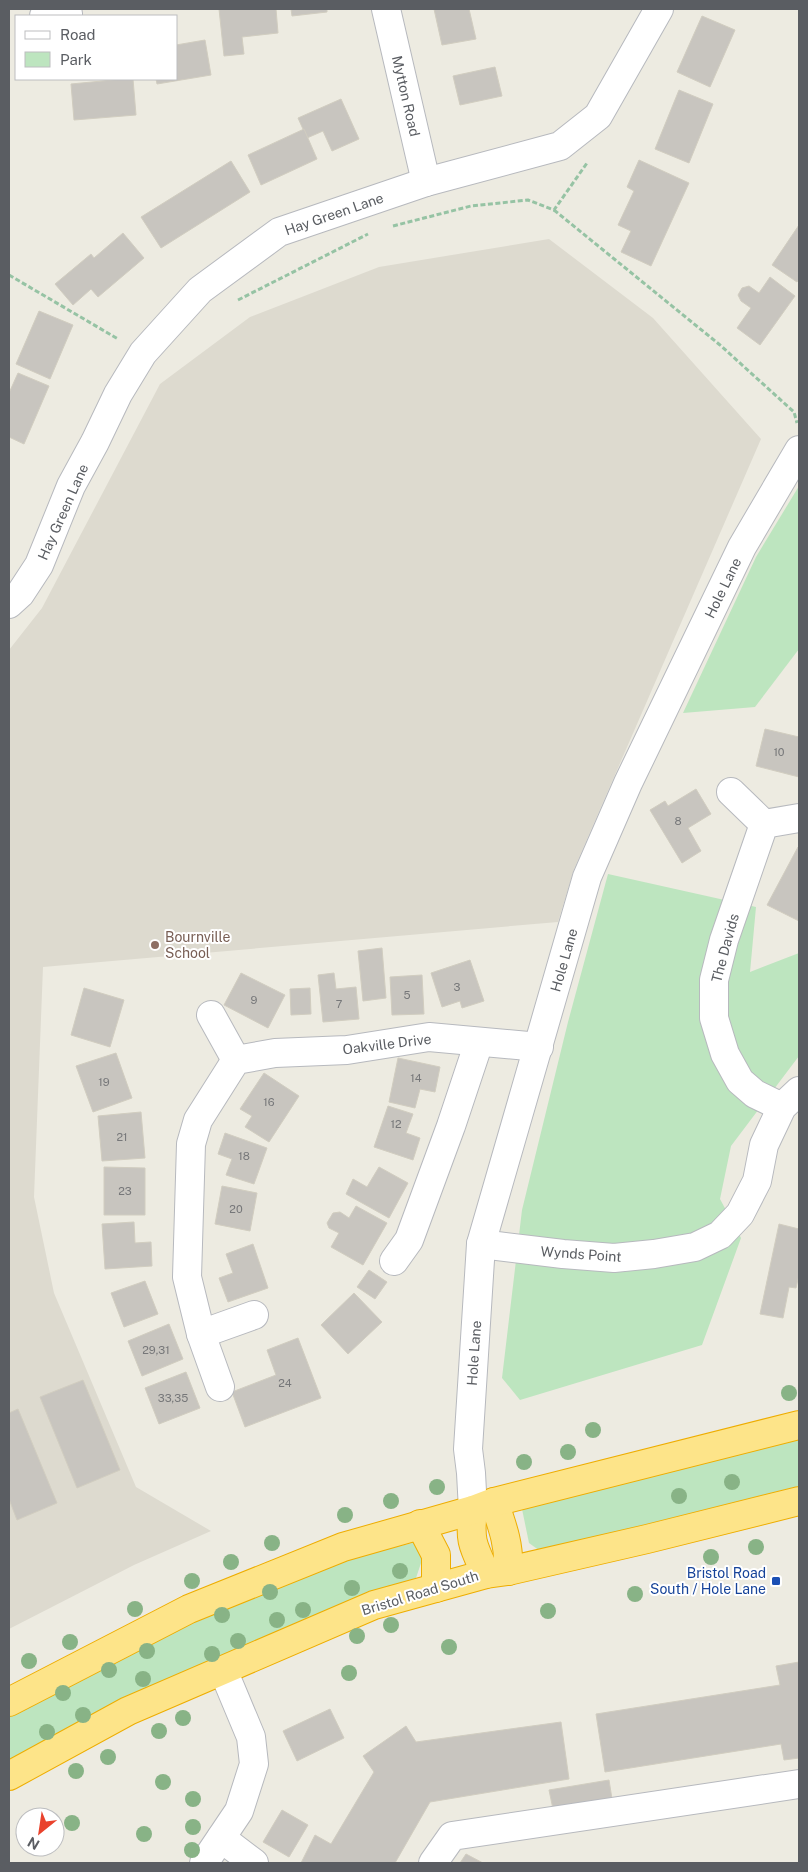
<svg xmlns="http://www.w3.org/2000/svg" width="808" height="1872" font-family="'Public Sans',sans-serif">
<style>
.education{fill:#dddacf}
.green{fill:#bde5bf}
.building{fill:#c8c5bf;stroke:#d1cdc0}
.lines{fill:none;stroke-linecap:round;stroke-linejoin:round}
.minor-casing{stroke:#b7b9be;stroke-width:30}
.highway-casing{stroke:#eead00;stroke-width:30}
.path{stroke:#96c3a4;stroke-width:3;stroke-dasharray:5 2.5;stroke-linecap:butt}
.minor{stroke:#fff;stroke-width:28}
.highway{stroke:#fde489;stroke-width:28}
.tree{fill:#88b386}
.education-dot{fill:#8d6e63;stroke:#fff;stroke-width:2}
.transit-dot{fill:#1a4fb4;stroke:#fff;stroke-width:2}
.labels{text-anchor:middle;stroke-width:4;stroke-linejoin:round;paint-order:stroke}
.number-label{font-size:11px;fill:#767779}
.street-label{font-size:14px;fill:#5a5d62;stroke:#fff}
.education-label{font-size:14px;fill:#785e54;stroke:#fff;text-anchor:start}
.transit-label{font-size:14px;fill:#164399;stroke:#fff;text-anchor:end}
</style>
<rect width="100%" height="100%" fill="#edebe1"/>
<polygon class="education" points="549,239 653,318 761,439 574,869 558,922 43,967 34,1197 54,1293 136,1487 211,1531 134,1565 9,1629 9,650 42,608 160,384 250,317 379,267"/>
<g class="green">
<polygon points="799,486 799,649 755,707 683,713 756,557"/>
<polygon points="608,874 756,907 750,972 799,953 799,1056 731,1146 720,1199 741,1238 702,1345 520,1400 502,1378 522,1210 568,1022"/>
<polygon points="799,1437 799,1486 540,1551 529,1543 522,1509"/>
<polygon points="417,1542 422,1560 416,1578 365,1596 9,1762 9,1715 193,1621 348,1558"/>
</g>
<g class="building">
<polygon points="219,9 276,9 278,33 242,37 244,54 224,56"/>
<polygon points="291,9 327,9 327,12 292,16"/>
<polygon points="434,9 469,9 476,39 442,45"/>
<polygon points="702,16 735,30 710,87 677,72"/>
<polygon points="205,40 211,75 157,84 156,79 176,79 176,45"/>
<polygon points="495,67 502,96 460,105 453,76"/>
<polygon points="123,79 133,79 136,115 74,120 71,84"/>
<polygon points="679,90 713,104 689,163 655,149"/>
<polygon points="341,99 359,139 332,151 323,131 307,138 298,118"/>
<polygon points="304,129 317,159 261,185 248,155"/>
<polygon points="639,160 689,183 651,266 621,252 631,231 618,225 634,191 627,187"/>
<polygon points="231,161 250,192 161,248 141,217"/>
<polygon points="799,225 799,279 797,282 772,265"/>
<polygon points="123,233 144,258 98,297 91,289 73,305 55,284 91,254 94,258"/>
<polygon points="770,277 795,296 760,345 737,328 751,308 741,301 738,295 742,288 749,286 759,293"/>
<polygon points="39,311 73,325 50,379 16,364"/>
<polygon points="18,373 49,386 24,444 9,437 9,393"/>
<polygon points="765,729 799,737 799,777 756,766"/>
<polygon points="696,789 711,814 688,828 701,851 682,863 650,810 665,801 668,806"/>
<polygon points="798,847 799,847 799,921 767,905"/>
<polygon points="382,948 386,998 363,1001 358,951"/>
<polygon points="470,960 484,1001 462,1008 460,1001 442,1007 431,973"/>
<polygon points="241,973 285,995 268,1028 224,1005"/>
<polygon points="334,973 336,989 356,987 359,1019 323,1022 318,975"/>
<polygon points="422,975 424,1014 392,1015 390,977"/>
<polygon points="84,988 124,1000 110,1047 71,1035"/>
<polygon points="310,988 311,1014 291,1015 290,989"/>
<polygon points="116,1053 132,1098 93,1112 76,1066"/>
<polygon points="398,1058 440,1067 435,1092 420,1089 415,1108 389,1102"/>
<polygon points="264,1073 299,1096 269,1142 245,1127 252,1116 240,1109"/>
<polygon points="388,1106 413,1114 406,1133 420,1138 413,1160 374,1147"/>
<polygon points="141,1112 145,1158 102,1161 98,1116"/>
<polygon points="225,1133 267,1148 254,1184 226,1175 232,1159 218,1154"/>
<polygon points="104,1167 145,1168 145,1215 104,1215"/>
<polygon points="379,1167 408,1183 389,1218 346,1194 353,1179 367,1187"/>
<polygon points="222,1186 257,1193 250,1231 215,1224"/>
<polygon points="356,1206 387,1223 363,1265 331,1247 339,1233 329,1228 327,1223 333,1213 340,1212 349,1218"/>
<polygon points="134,1222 135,1243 151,1242 152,1266 105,1269 102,1224"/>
<polygon points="779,1224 799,1229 799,1275 796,1288 789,1287 783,1318 760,1314"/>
<polygon points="253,1244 268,1288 228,1302 219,1278 233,1273 226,1254"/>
<polygon points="369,1270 387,1282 375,1299 357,1287"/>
<polygon points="145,1281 158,1314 124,1327 111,1293"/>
<polygon points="354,1293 382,1322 348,1354 321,1325"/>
<polygon points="169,1324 183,1359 142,1376 128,1341"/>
<polygon points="298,1338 321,1398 245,1427 232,1392 276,1375 267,1350"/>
<polygon points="186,1372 200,1408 159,1424 145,1388"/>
<polygon points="83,1380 120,1470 77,1488 40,1397"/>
<polygon points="18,1409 57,1503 17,1520 9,1499 9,1413"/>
<polygon points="799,1662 799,1758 784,1760 781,1744 605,1772 596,1714 780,1685 776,1666"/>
<polygon points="330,1709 344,1738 297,1761 283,1731"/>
<polygon points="561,1722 569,1779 430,1802 395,1863 301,1863 315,1835 331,1844 374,1772 363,1756 406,1726 416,1742"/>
<polygon points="609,1780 612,1799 553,1809 549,1790"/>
<polygon points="282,1810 308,1825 289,1857 263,1842"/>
<polygon points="466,1854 483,1863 460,1863"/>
</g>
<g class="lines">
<defs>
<g id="minor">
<polyline points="386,9 426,182"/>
<polyline points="44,16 68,14"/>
<polyline points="9,604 20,594 39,565 71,486 95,442 118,394 143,353 200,290 279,232 426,182 560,146 598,116 659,9"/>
<polyline points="731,792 764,824"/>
<polyline points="211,1015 236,1060"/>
<polyline points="782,1107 755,1094 740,1081 725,1054 714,1018 714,980 724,940 764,824 799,818"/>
<polyline points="481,1244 563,1254 614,1258 654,1254 695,1247 720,1235 740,1214 757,1181 764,1145 782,1107 799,1091"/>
<polyline points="394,1261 409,1240 451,1126 479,1042"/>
<polyline points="201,1334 254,1315"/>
<polyline points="220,1387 201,1334 187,1277 191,1144 198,1120 236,1060 275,1053 347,1050 429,1037 539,1047"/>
<polyline points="473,1510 471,1473 468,1449 481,1244 587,877 628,783 742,547 799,450"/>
<polyline points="221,1838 254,1863"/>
<polyline points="204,1863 239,1811 254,1764 251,1737 223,1670"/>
<polyline points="433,1863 452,1836 799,1784"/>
</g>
<g id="highway">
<path d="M494 1502C502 1525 510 1546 508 1571"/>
<path d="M473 1510C469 1541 473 1546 486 1574"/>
<polyline points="420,1524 436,1555 436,1588"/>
<polyline points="9,1702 189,1609 343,1547 473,1510 494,1502 799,1425"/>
<polyline points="9,1776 128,1711 374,1605 486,1574 508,1571 647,1539 799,1501"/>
</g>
</defs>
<use href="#minor" class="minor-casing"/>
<use href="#highway" class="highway-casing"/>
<g class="path">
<polyline points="554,210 720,345 794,412 797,423"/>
<polyline points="393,226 471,206 528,200 554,210 587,163"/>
<polyline points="9,275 118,339"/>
<polyline points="238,300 368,234"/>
</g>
<use href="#minor" class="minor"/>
<use href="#highway" class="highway"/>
</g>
<g class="tree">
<circle cx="789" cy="1393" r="8"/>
<circle cx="593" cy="1430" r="8"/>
<circle cx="568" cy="1452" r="8"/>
<circle cx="524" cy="1462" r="8"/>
<circle cx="732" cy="1482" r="8"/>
<circle cx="437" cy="1487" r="8"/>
<circle cx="679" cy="1496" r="8"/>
<circle cx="391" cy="1501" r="8"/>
<circle cx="345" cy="1515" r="8"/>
<circle cx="272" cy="1543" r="8"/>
<circle cx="756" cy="1547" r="8"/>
<circle cx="711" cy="1557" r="8"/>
<circle cx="231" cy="1562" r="8"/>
<circle cx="400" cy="1571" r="8"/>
<circle cx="192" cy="1581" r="8"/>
<circle cx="352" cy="1588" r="8"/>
<circle cx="270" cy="1592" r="8"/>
<circle cx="635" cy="1594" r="8"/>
<circle cx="135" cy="1609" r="8"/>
<circle cx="303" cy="1610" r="8"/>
<circle cx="548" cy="1611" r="8"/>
<circle cx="222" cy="1615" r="8"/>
<circle cx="277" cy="1620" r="8"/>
<circle cx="391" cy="1625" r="8"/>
<circle cx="357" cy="1636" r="8"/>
<circle cx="238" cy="1641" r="8"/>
<circle cx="70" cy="1642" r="8"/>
<circle cx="449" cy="1647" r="8"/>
<circle cx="147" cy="1651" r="8"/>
<circle cx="212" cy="1654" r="8"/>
<circle cx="29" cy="1661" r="8"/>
<circle cx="109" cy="1670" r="8"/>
<circle cx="349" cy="1673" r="8"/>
<circle cx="143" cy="1679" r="8"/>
<circle cx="63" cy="1693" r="8"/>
<circle cx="83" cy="1715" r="8"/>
<circle cx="183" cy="1718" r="8"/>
<circle cx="159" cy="1731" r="8"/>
<circle cx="47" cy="1732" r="8"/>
<circle cx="108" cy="1757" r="8"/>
<circle cx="76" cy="1771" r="8"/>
<circle cx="163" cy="1782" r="8"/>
<circle cx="193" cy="1799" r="8"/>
<circle cx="72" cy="1823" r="8"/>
<circle cx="193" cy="1827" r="8"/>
<circle cx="144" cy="1834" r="8"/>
<circle cx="192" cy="1850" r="8"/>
</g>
<circle class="education-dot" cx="155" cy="945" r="5"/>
<rect class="transit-dot" x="771" y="1576" width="10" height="10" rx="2.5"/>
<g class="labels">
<g class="number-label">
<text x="779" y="756">10</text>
<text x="678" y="825">8</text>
<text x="457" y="991">3</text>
<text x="407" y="999">5</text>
<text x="254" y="1004">9</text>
<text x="339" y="1008">7</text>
<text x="416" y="1082">14</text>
<text x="104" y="1086">19</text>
<text x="269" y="1106">16</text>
<text x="396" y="1128">12</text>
<text x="122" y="1141">21</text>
<text x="244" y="1160">18</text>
<text x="125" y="1195">23</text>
<text x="236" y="1213">20</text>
<text x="156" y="1354">29,31</text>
<text x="285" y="1387">24</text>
<text x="173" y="1402">33,35</text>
</g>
<g class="street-label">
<text transform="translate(406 96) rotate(77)" y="5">Mytton Road</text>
<text transform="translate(334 214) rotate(-19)" y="5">Hay Green Lane</text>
<text transform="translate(63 512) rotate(-66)" y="5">Hay Green Lane</text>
<text transform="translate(723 588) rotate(-64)" y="5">Hole Lane</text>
<text transform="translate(725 948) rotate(-75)" y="5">The Davids</text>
<text transform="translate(564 960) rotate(-74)" y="5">Hole Lane</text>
<text transform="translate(387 1044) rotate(-7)" y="5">Oakville Drive</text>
<text transform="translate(581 1254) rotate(4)" y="5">Wynds Point</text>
<text transform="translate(474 1353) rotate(-86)" y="5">Hole Lane</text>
<text transform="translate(420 1593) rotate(-17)" y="5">Bristol Road South</text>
</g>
<g class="education-label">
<text x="165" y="942">Bournville<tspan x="165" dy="16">School</tspan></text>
</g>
<g class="transit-label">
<text x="766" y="1578">Bristol Road<tspan x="766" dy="16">South / Hole Lane</tspan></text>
</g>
</g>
<rect width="808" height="1872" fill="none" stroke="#5a5d62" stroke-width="20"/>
<rect x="15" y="15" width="162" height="65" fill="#ffffff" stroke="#bdbec0"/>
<rect x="25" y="31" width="25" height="8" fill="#ffffff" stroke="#bdbec0"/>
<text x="60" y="40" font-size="15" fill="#5a5d62">Road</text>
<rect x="25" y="52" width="25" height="15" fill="#bde5bf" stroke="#bdbec0"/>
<text x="60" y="65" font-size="15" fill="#5a5d62">Park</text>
<g transform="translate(40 1832) rotate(210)"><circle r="24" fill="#ffffff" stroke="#bdbec0"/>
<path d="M0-4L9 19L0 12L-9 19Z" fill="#e9422c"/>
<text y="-8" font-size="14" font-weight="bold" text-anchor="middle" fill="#5a5d62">N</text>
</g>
</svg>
